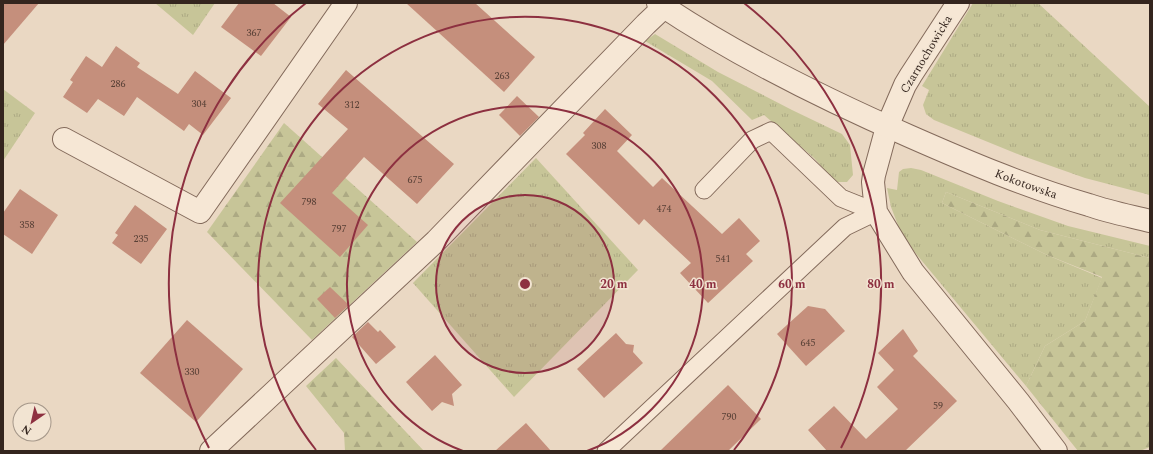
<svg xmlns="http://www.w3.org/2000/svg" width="1153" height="454" font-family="Spectral,serif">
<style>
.grass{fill:url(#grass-tufts)}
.forest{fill:url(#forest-firs)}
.building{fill:#c58f7c}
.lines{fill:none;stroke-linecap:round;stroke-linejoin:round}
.service-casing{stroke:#836a5b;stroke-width:19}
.minor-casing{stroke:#836a5b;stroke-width:24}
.tertiary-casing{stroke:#836a5b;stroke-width:24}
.service{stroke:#f6e7d5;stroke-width:17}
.minor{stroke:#f6e7d5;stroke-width:22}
.tertiary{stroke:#f6e7d5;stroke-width:22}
.ring{fill:none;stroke:#8d3040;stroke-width:2}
.labels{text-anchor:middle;stroke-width:3;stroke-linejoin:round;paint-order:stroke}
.number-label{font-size:10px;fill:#584036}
.street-label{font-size:12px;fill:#34251e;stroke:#f2e4d2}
.centre{fill:#8d3040;stroke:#f2e4d2;stroke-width:2}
.ring-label{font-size:12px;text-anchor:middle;font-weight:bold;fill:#8d3040;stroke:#f2e4d2;stroke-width:3;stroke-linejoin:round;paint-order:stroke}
</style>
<defs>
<pattern id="grass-tufts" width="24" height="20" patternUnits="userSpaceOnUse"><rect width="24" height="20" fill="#c7c598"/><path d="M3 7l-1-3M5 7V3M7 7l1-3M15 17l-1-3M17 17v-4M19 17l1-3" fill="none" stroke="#aca983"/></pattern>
<pattern id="forest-firs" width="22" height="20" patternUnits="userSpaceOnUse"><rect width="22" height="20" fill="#c7c598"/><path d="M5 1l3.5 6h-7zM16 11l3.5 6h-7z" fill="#aca983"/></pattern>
</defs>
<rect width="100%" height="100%" fill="#ead8c3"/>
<g class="grass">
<polygon points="155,3 215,3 193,35"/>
<polygon points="973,3 1038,3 1150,107 1150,195 1085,178 1020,155 934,120 926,114 923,105 929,90 922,86"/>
<polygon points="655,34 718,72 792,110 842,134 850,145 853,175 847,182 835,182 814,158 764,115 752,120 712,81 645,41"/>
<polygon points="3,89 35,113 3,161"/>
<polygon points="536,158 638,270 514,397 413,283"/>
<polygon points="911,168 921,170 998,201 1068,226 1150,246 1150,258 1040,230 946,192 942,203 1047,255 1102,278 1085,321 1045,346 1026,386 917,255 901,233 891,207 887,188 897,190 899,172 903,169"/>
</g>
<g class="forest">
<polygon points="284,123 417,242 312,340 207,232"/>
<polygon points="946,192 1040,230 1150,258 1150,447 1140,451 1078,451 1026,386 1045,346 1085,321 1102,277 1047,255 942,203"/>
<polygon points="336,358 424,451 345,451 344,433 306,386"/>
</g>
<g class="building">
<polygon points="3,3 39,3 3,45"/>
<polygon points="239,3 273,3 291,17 261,56 221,27"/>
<polygon points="406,3 475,3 535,57 504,92"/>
<polygon points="116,46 140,63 137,67 178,94 195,71 231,98 203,135 189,124 184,131 137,97 124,116 98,99 87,113 63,97 73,82 70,80 86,56 102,67"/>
<polygon points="346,70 454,164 417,204 364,157 332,193 368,225 340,257 280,203 348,129 318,104"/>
<polygon points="517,96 539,117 520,136 499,115"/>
<polygon points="605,109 632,135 617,151 653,187 662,178 722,234 739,218 760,241 746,254 753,261 708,303 680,273 691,263 644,219 639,225 566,154 585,135 583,133"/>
<polygon points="20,189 58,215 32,254 3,234 3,213"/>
<polygon points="135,205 167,229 141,264 112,243 118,235 115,233"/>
<polygon points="330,287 349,305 335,318 317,299"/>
<polygon points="808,306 825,309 845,331 806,366 777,334"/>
<polygon points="187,320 243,369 196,422 140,373"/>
<polygon points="368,322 378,332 380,330 396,347 376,364 352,337"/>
<polygon points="903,329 918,351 913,356 957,401 905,451 827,451 808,430 834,406 866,439 898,409 877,387 894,370 878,353"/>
<polygon points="616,333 626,344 634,345 633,352 643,363 604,398 577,369"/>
<polygon points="435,355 462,385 452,394 454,406 442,402 432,411 406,382"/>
<polygon points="728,385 761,419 728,451 660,451"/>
<polygon points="526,423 551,451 495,451"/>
</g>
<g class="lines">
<defs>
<g id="service">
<polyline points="704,190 752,140 771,131 841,198 876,212"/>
<polyline points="606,451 845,227 876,212"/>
</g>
<g id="minor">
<polyline points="958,3 911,75 905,85 887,127 874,175 873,182 876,212 913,272 1018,401 1056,451"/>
<polyline points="64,139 200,212 346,3"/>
<polyline points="211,451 436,241 646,24 664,7"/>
</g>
<g id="tertiary">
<path id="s1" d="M658 3C737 56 822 98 909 136 968 162 1027 187 1089 205 1109 212 1130 216 1150 221"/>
</g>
</defs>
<use href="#service" class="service-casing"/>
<use href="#minor" class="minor-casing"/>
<use href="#tertiary" class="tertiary-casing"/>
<use href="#service" class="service"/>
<use href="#minor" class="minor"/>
<use href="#tertiary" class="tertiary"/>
</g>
<circle cx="525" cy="284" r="89" fill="#8d3040" fill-opacity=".12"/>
<g class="ring">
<circle cx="525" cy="284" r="89"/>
<path d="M463 451A178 178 0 1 1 587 451"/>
<path d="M316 450A267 267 0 1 1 734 450"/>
<path d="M209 448A356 356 0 0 1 306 3M744 3A356 356 0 0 1 841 448"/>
</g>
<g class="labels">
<g class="number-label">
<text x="254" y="36">367</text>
<text x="502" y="79">263</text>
<text x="118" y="87">286</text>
<text x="199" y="107">304</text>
<text x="352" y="108">312</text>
<text x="599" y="149">308</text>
<text x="415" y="183">675</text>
<text x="309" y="205">798</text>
<text x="664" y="212">474</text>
<text x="27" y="228">358</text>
<text x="339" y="232">797</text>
<text x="141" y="242">235</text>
<text x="723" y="262">541</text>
<text x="808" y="346">645</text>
<text x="192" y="375">330</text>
<text x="938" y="409">59</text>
<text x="729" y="420">790</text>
</g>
<g class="street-label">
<text transform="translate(926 54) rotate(-59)" y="4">Czarnochowicka</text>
<text dy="4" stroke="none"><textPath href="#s1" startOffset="411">Kokotowska</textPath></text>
</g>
</g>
<circle cx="525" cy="284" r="6" class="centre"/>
<g class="ring-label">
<text x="614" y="288">20 m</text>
<text x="703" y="288">40 m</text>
<text x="792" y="288">60 m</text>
<text x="881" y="288">80 m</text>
</g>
<rect width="1153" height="454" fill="none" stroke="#34251e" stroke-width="8"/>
<g transform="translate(32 422) rotate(214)"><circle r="19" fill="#f2e4d2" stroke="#a6988a"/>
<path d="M0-3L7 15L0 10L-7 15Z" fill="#8d3040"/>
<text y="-6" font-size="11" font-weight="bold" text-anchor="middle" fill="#34251e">N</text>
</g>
</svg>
